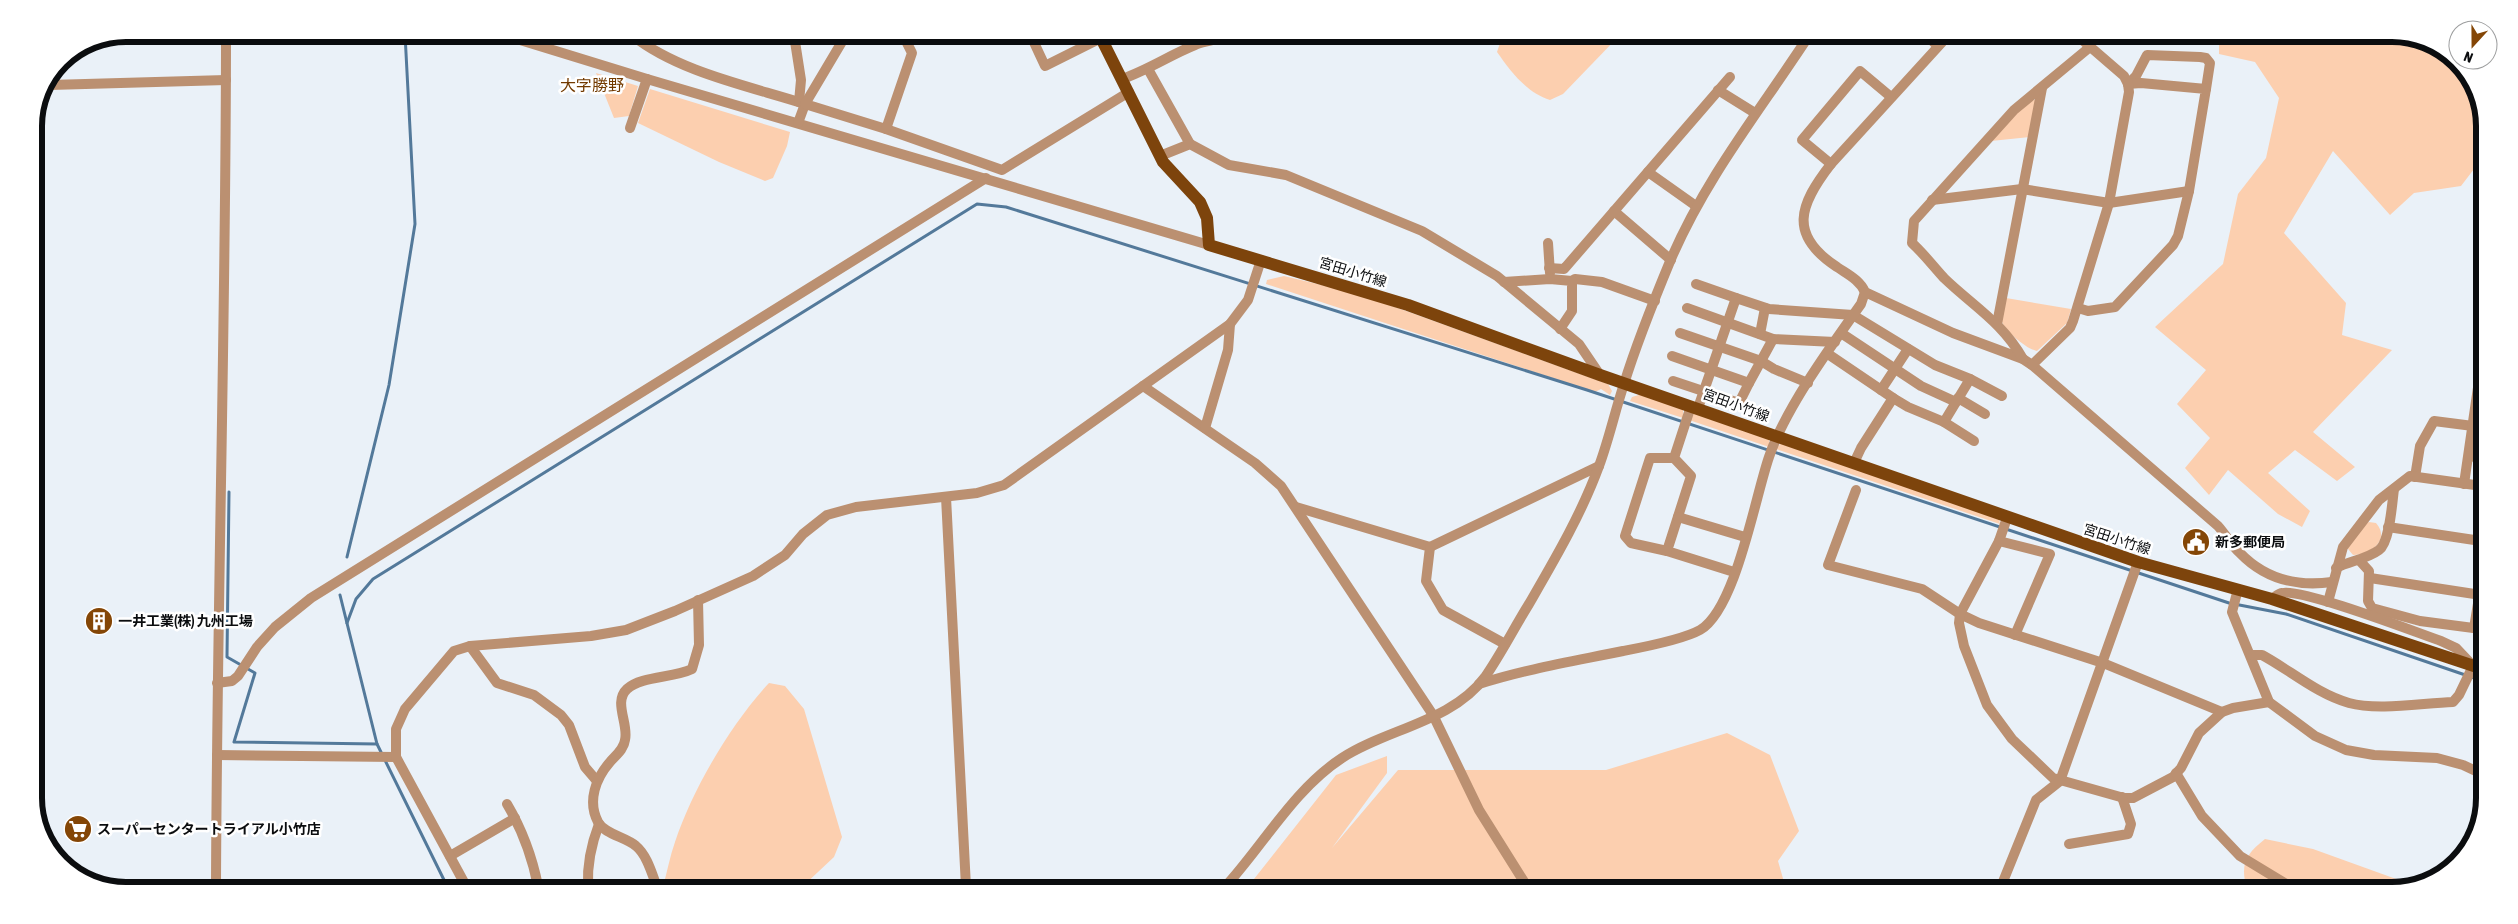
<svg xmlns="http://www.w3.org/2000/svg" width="2518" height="924" font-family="'Asap Condensed','Noto Sans JP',sans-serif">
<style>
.green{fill:#fccfaf}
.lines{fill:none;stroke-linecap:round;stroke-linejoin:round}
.stream{stroke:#53799a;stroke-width:3}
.minor{stroke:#bb9071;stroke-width:10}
.major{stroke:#7d440c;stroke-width:12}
.labels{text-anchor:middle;stroke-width:5;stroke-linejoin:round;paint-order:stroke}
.street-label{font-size:14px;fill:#0b0d0f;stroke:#fff}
.poi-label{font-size:14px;font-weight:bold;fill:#0b0d0f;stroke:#fff;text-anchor:start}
.quarter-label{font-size:16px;fill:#723a00;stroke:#fff}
.rim{fill:none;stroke:#0b0d0f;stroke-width:6}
</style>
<rect width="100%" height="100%" fill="#eaf1f8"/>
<g class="green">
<path d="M1502 37H1618L1563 94 1550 100C1527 93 1511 72 1497 52Z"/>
<polygon points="2219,38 2421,39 2465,70 2484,120 2484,156 2461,186 2414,193 2390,215 2333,151 2284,233 2346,303 2342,335 2392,350 2313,432 2355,467 2337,481 2295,450 2268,473 2310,511 2302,527 2278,514 2228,470 2209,495 2185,468 2210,438 2177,404 2206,370 2155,327 2223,264 2238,194 2266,158 2279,98 2255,62 2219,54"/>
<polygon points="596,73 638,86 629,116 614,118"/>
<polygon points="650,89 790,132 787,146 773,178 765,181 719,162 638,123"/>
<polygon points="2032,99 2037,101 2030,137 1991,141 2016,112"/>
<polygon points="1284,276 1359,294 1608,384 1612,391 1610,395 1601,389 1595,392 1266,284 1267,280"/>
<path d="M2006 298 2071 309 2067 323 2037 351C2028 350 2005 331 2002 322 2000 315 2004 305 2006 298Z"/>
<polygon points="1642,394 1683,408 1683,418 1630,401 1632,397"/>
<polygon points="1695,412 1769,438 1769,447 1689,420"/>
<polygon points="1782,442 1999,518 2000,524 1776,449"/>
<path d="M2369 522 2376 523C2391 540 2370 555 2353 555L2348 549V545L2365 524Z"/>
<path d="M769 683 785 686 804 709 842 837 834 857 802 887H663C667 872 670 856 675 842 693 788 731 724 769 683Z"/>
<polygon points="1727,733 1770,755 1799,831 1778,861 1786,889 1244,888 1254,879 1336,775 1387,756 1387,773 1332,848 1398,770 1606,770"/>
<path d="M2265 839 2313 849 2410 884 2392 890H2247C2240 864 2245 855 2265 839Z"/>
</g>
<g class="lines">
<g class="stream">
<polyline points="229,492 227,657 255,673 234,742 377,744"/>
<polyline points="347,557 389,385 415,224 405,34"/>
<polyline points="340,595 377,744 447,886"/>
<polyline points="347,623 356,599 373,579 977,204 1006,207 1587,390 2229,603 2286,614 2480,680"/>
</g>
<g class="minor">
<polyline points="504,35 647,79 1209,245"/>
<path d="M632 35C678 72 749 86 805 104L798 123"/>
<polyline points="794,35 801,80 799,102"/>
<polyline points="846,35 805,104 886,129 1002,170 1129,92"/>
<polyline points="1031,36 1045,66 1101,38"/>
<polyline points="1929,38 1938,46"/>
<path d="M1946 38 1831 164C1799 205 1788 235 1837 267 1847 274 1860 280 1865 292L1953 333 2023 359 2032 365 2218 526C2226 535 2231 545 2240 553 2265 579 2296 587 2332 582"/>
<polyline points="1148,69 1190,144"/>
<path d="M1122 79C1148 70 1170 55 1195 45 1203 41 1213 42 1221 36"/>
<polyline points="2128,84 2136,76 2147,55 2200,57 2206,58 2210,63 2206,89"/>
<polyline points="50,85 226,80"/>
<polyline points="1718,90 1755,113"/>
<polyline points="630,128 647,79"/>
<polyline points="886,129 912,53 903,35"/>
<polyline points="1160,156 1190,144 1229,165 1286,175 1422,231 1497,276 1579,344 1600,375"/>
<polyline points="1831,164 1802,140 1860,71 1891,97"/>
<polyline points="1648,172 1696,206"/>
<polyline points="1932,200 2022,189 2109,203 2189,191"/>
<polyline points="1614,211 1671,260"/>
<polyline points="2483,235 2483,233"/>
<polyline points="1548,243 1550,273"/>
<polyline points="1549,268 1564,269 1730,77"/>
<polyline points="1572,281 1575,279 1602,282 1655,301"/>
<polyline points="1504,282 1550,279 1572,281 1572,311 1560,329"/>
<polyline points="1696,284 1736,298"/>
<polyline points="1687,308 1773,339 1835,342"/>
<polyline points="2078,308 2088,311 2115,307 2173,245 2178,236 2189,191 2206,89 2141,83 2128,84"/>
<polyline points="1997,324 2042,88"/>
<polyline points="1680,333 1761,361 1774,369 1808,383"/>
<polyline points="1841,333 1921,386 1956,402"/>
<polyline points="1760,334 1765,308"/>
<polyline points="1828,354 1893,398 1861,448 1854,463"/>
<polyline points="1672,356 1749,383 1739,403 1673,381"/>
<path d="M2023 359C2002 322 1973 306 1944 278 1933 266 1924 254 1912 243L1914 221 2014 110 2090 47"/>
<polyline points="2032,365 2070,328 2073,321 2109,203 2129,92 2128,84 2124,76 2080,38"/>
<polyline points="1970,379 2002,396"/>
<polyline points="1749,383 1773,339"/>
<polyline points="1143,386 1255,463 1281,486 1433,715 1479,810 1528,888"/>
<polyline points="1881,390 1908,349"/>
<polyline points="1958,398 1985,414"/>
<polyline points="1691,406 1674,458 1691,476 1667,551 1734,572"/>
<polyline points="1698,408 1736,298 1769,309 1853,315 1935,365 1970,379 1944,422 1908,407 1893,398"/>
<polyline points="1944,422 1974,441"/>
<polyline points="1205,428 1228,350 1230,324"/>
<polyline points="2469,456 2482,458"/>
<polyline points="2415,477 2420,446 2434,421 2473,426"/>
<polyline points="2464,484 2482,360"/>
<polyline points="1856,490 1828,565 1922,589 1960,614 1979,623 2103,663 2222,712"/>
<polyline points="946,497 966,887"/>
<polyline points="1296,507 1430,547 1426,581 1443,610 1505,644"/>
<polyline points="1678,517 1745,537"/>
<polyline points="2007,518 1999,541 1960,614 1959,623 1964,646 1987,705 2012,739 2053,778 2124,798 2133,798 2173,777 2181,768 2199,733 2222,712 2233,708 2269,702"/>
<polyline points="2388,527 2481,541"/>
<polyline points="1999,541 2050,554 2015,635"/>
<polyline points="1430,547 1599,466"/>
<polyline points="1667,551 1631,543 1625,536 1650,458 1674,458"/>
<polyline points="2359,560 2369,571 2368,601 2372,608 2420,621 2481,629"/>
<path d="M2336 568C2350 561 2367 559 2379 550 2390 542 2392 503 2394 489"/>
<polyline points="2370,578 2481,595"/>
<polyline points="2238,589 2232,612 2269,702 2315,736 2346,750 2374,755 2437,758 2463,765 2480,773"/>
<polyline points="2328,602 2343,547 2379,500 2410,476 2482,486"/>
<polyline points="2474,628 2481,585"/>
<polyline points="470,646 497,683 534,695 561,715 569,725 585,767 597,781"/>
<path d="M2251 655H2262C2290 670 2317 694 2349 703 2378 711 2422 703 2453 702L2459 695 2473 666 2456 648 2441 641C2415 632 2302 588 2282 593 2279 593 2275 597 2272 599"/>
<polyline points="217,683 232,681 238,676 257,647 275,627 311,598 986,178"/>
<path d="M1479 684C1526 669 1575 661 1623 651 1644 647 1682 640 1700 630 1736 609 1755 497 1769 457 1785 409 1831 346 1861 304L1865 292"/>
<polyline points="217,755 396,757"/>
<polyline points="2176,773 2202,816 2240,856 2296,890"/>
<path d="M507 804C523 831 532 856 538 886"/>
<polyline points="2069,844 2128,834 2131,824 2122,797"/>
<polyline points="450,856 515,818"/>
<path d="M216 886C217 602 226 318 226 34"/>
<polyline points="466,886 396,757 396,729 405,709 454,651 470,646 591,636 626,630 675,611 753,576 785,555 803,534 827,515 856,507 977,493 1004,485 1230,324 1248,300 1261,260"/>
<path d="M588 886C587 864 591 845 599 824"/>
<path d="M657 887C652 874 647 855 636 846 626 837 604 834 598 822 587 801 596 778 610 762 616 755 624 749 625 740 629 724 613 702 627 689 641 676 674 678 692 669L699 645 698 600"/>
<path d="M1224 888C1263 846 1293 790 1342 758 1386 729 1452 722 1485 677 1501 654 1514 628 1529 604 1555 559 1581 515 1599 466 1609 439 1615 411 1624 384 1637 342 1654 300 1671 259 1707 176 1759 112 1808 37"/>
<polyline points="2000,889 2036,800 2060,781 2138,562"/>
</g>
<polyline class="major" points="1100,36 1163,162 1200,202 1207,218 1209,245 1408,305 1600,375 2138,562 2272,599 2480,668"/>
</g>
<defs>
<symbol id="civic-disc" viewBox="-11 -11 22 22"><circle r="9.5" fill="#844606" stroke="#fff"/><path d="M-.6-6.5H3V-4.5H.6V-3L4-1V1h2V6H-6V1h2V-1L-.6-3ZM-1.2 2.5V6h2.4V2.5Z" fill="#fff"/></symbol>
<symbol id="building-disc" viewBox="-11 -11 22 22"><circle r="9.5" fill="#844606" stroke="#fff"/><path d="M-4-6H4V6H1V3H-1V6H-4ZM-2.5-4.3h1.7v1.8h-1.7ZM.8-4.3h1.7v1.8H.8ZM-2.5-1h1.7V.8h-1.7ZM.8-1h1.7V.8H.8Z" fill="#fff"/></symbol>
<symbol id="supermarket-disc" viewBox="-11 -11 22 22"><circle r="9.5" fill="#844606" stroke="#fff"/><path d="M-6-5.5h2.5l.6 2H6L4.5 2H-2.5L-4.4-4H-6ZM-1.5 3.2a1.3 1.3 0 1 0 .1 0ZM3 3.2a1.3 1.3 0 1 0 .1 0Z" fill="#fff"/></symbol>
</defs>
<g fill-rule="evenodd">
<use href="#civic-disc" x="2180" y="526" width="32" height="32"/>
<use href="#building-disc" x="83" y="605" width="32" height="32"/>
<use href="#supermarket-disc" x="62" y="813" width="32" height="32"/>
</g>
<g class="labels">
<g class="street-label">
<text transform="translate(1353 272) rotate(17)" y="5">宮田小竹線</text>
<text transform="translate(1736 405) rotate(20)" y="5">宮田小竹線</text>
<text transform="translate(2117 539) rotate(18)" y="5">宮田小竹線</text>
</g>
<g class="poi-label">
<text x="2215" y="547">新多郵便局</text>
<text x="118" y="626">一井工業(株) 九州工場</text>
<text x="97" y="834">スーパーセンタートライアル小竹店</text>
</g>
<g class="quarter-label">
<text x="592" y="91">大字勝野</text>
</g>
</g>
<path d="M0 0H2518V924H0ZM126 42H2392A84 84 0 0 1 2476 126V798A84 84 0 0 1 2392 882H126A84 84 0 0 1 42 798V126A84 84 0 0 1 126 42Z" fill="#fff" fill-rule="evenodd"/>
<path class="rim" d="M126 42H2392A84 84 0 0 1 2476 126V798A84 84 0 0 1 2392 882H126A84 84 0 0 1 42 798V126A84 84 0 0 1 126 42Z"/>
<g transform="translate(2473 45) rotate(201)"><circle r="24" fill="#ffffff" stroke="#9d9e9f"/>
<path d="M0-4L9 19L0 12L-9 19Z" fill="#844606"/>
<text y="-8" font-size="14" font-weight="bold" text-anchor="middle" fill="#0b0d0f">N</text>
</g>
</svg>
